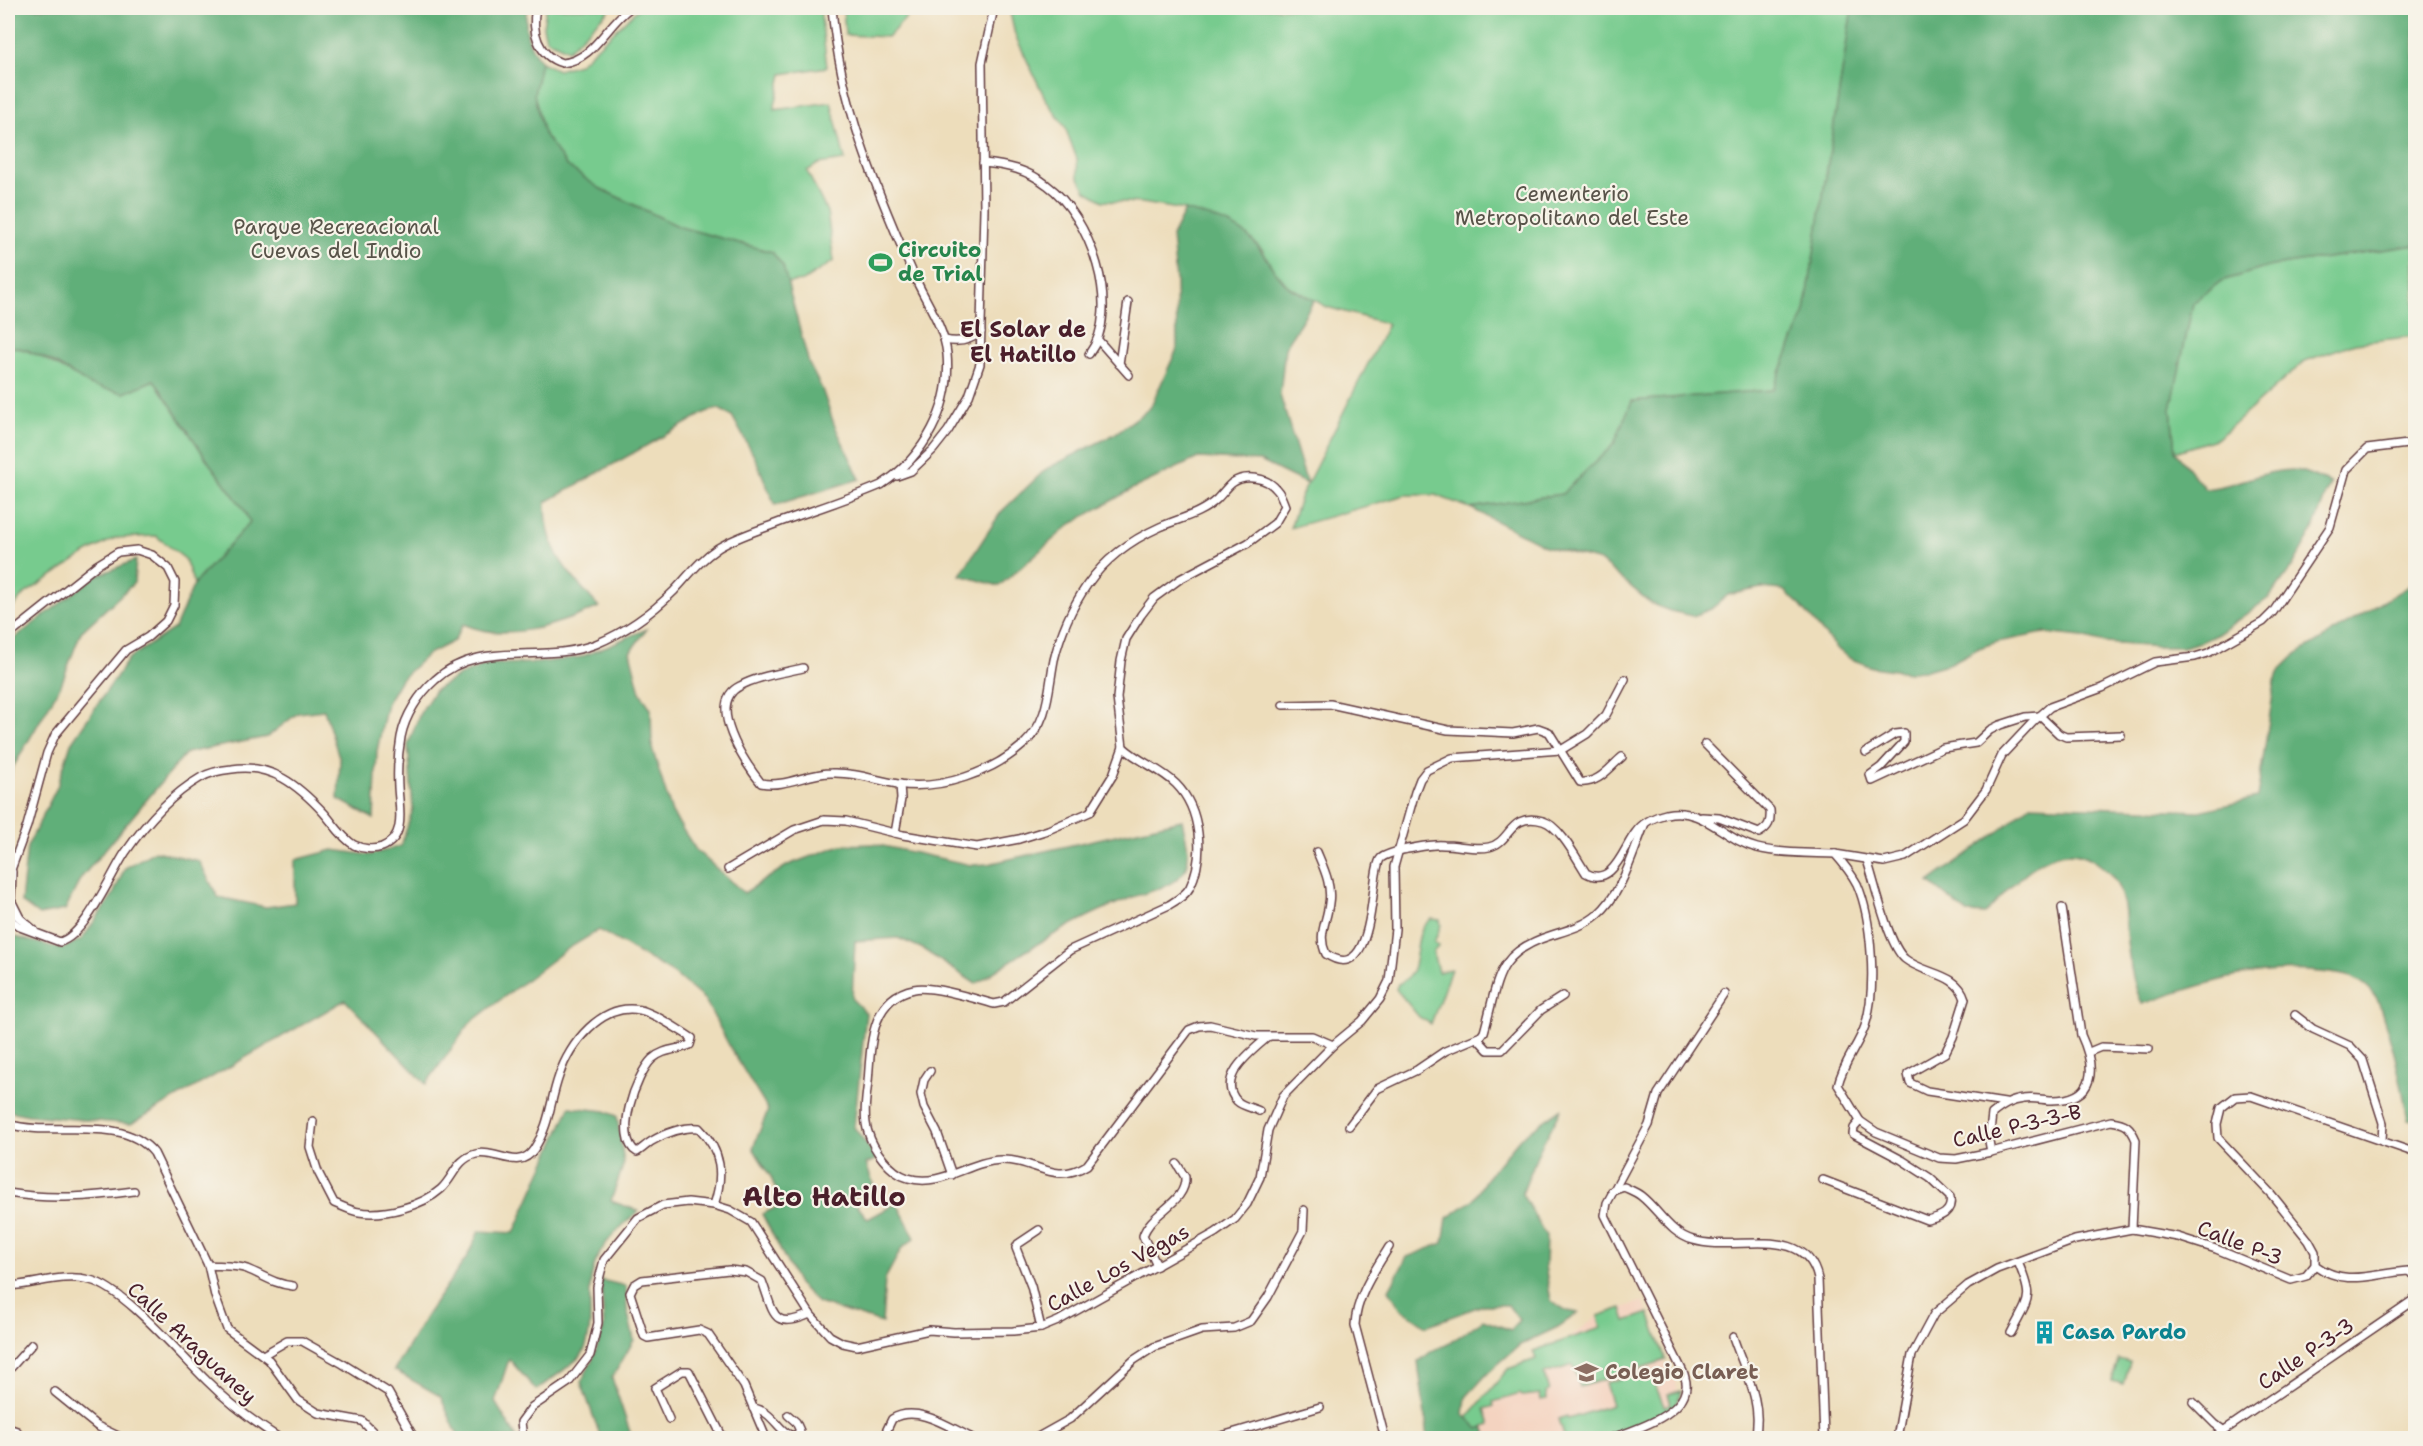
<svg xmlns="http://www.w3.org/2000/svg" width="2423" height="1446" font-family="'Shantell Sans',sans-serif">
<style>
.built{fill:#f4d3c0}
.green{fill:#77cb8e;stroke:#60755c;stroke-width:1.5}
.forest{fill:#61af79;stroke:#566752;stroke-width:1.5}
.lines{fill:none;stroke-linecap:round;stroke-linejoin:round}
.minor-casing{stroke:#623c41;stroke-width:10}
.minor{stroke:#fff;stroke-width:7}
.labels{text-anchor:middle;stroke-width:4.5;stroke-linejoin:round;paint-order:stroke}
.park-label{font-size:21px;fill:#585349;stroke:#f7f3e8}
.leisure-label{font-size:21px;font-weight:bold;fill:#27864d;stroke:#f7f3e8;text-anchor:start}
.street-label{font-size:21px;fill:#4a1f2b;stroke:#f7f3e8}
.culture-label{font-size:21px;font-weight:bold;fill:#0d838f;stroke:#f7f3e8;text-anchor:start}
.education-label{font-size:21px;font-weight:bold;fill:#785e54;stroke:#f7f3e8;text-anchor:start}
.neighbourhood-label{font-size:22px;font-weight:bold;fill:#4a1f2b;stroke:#f7f3e8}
.district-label{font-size:27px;font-weight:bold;fill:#4a1f2b;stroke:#f7f3e8}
</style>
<rect width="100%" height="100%" fill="#f7f3e8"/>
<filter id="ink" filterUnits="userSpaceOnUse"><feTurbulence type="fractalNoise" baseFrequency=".0167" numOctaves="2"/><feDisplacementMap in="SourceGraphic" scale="12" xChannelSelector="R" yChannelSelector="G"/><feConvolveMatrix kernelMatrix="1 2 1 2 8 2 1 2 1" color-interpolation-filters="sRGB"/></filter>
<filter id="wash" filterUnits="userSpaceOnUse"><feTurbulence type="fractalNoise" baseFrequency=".008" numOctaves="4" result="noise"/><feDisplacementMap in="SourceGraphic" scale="24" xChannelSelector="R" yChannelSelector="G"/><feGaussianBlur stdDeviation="1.35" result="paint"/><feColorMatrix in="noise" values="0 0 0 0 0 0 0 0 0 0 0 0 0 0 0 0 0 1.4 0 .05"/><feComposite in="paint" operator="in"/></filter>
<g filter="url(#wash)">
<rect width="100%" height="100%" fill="#edddbb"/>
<polygon class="built" points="1643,1301 1649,1313 1669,1375 1673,1374 1678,1391 1681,1391 1676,1407 1605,1438 1488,1438 1484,1427 1479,1429 1467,1418 1508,1369 1536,1359 1533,1351 1566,1340 1598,1316"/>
<g class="green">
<polygon points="546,8 611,8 568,50 546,39 543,27"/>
<polygon points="639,8 820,8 827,67 782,74 774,110 831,102 845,160 818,164 807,171 827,212 834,261 803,281 787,283 783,266 772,252 680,227 599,188 566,165 544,134 539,115 534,94 541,62 558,70 579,64"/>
<polygon points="843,8 915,8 888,37 845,35"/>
<polygon points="1009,8 1852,8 1805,312 1773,390 1632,401 1614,444 1562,494 1470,508 1435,495 1405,495 1290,528 1300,498 1388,324 1327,307 1288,286 1272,267 1263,251 1247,235 1229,224 1185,210 1142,203 1103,201 1086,191 1078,176 1077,159 1065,127 1045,98 1015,35"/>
<polygon points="2415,245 2415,336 2355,343 2305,361 2218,438 2175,452 2171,409 2193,303 2221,281 2272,266"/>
<path d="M14 347C36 352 51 363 70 373 86 382 107 387 124 393L154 380 210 464 243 508 250 522 194 584 185 559 156 536 115 538 85 554 23 595 8 614V349Z"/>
<path d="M1431 919 1440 920 1441 925 1434 943 1439 946 1433 952 1438 972 1451 969 1431 1024 1419 1017 1396 989 1398 984C1427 972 1407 936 1431 919Z"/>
<polygon points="1622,1308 1626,1321 1649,1313 1666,1360 1580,1387 1573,1365 1544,1374 1549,1391 1546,1392 1547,1399 1541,1400 1540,1394 1522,1396 1520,1394 1493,1402 1494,1406 1485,1409 1490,1425 1479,1429 1467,1418 1508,1369 1536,1359 1533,1351 1601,1328 1598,1316"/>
<polygon points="2118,1359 2130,1362 2124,1384 2112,1381"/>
<polygon points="1649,1370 1664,1406 1671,1404 1668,1394 1681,1391 1676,1407 1605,1438 1564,1438 1558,1419 1567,1416 1568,1419 1612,1405 1605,1383"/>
</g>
<g class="forest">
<path d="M8 8H527C524 30 527 44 541 62L534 94 539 115 544 134 566 165 599 188 680 227 772 252 783 266 809 364 822 389 834 424 860 479 775 505 755 458 732 416 719 409 706 412 546 502C545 553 568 571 599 607 558 625 506 643 463 624L454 641 428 654 401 679 387 703 377 751 374 819 338 799 340 760 324 710 298 713 267 737 186 753 81 878 65 910 39 915 21 902 27 847 57 787 71 743 129 658 175 628 194 584 250 522 243 508 210 464 154 380 124 393 92 386 51 361 27 350 14 347 8 349Z"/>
<path d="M1852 8H2415V245L2272 266 2221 281 2193 303 2171 409 2175 452 2205 489C2235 487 2264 469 2294 470 2306 471 2320 479 2330 483L2312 532 2292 567 2270 597 2218 634 2201 642 2182 647H2160L2105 643 2082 637 2044 633 1997 642 1979 648 1951 663 1923 671 1908 672 1872 667 1849 658 1835 647 1800 605 1783 590 1761 588 1728 595 1711 609 1693 616 1670 611 1652 604 1600 561 1545 546 1470 508 1562 494 1614 444 1632 401 1773 390 1805 312Z"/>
<path d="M1185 210C1207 217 1231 221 1249 237 1265 251 1273 275 1289 287 1297 292 1306 296 1314 300L1285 348 1280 395 1307 484 1260 461 1198 458 1132 489 1071 524 999 586 960 575 1001 512 1046 469 1113 435 1150 408 1177 349 1176 281 1172 236Z"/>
<polygon points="136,560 134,583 81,632 61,685 12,769 8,791 8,643 96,576"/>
<path d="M2415 582V1122L2408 1120C2402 1087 2396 1055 2385 1023 2382 1014 2380 1004 2376 997 2362 976 2343 974 2320 972 2255 965 2203 984 2142 1004 2132 981 2129 959 2126 934 2125 923 2126 912 2123 902 2118 882 2113 874 2096 862 2053 831 2013 886 1985 914L1967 913 1929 882 2002 829 2030 805 2200 811 2257 798 2275 681 2279 671 2294 656Z"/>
<path d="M647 629 630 652 640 692 651 709 652 748 672 813 696 850 744 893 788 865 841 845 874 844 971 865 988 864 1182 820C1185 835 1192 855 1185 870 1176 887 1145 892 1128 899 1073 920 1024 951 976 984L921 948 898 938 855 941 852 999 866 1013 854 1127 877 1159 866 1164 873 1184 851 1198 868 1219 897 1203 915 1238 902 1248 885 1279 882 1323 818 1303 798 1284 762 1214 781 1205 771 1177 753 1148 768 1110 731 1049 705 1000 673 973 599 930 564 951 470 1023 426 1084 345 1000 131 1124 29 1115 8 1111V935L62 949 82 939 113 895 125 868 155 851 199 861 218 897 266 907 295 903V860L333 850 370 855 401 846 413 809 408 745 420 713 435 690 460 675 487 664 537 663 581 657Z"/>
<path d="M570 1107 605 1111 617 1116 624 1163 611 1201 639 1211C613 1233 591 1253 590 1290 589 1311 593 1333 583 1353 578 1361 546 1383 536 1390L509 1359 495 1402 517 1438H459L440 1396 394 1370 427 1314 467 1257 479 1231 514 1233Z"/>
<polygon points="1562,1108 1539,1151 1522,1194 1546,1236 1545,1266 1551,1301 1567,1311 1578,1313 1558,1327 1520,1345 1489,1372 1466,1397 1464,1415 1479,1429 1484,1427 1488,1438 1428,1438 1418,1362 1432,1351 1448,1344 1483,1320 1511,1330 1519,1320 1508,1305 1483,1305 1426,1326 1400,1308 1389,1290 1407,1257 1443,1243 1447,1218 1474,1199 1486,1179 1520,1138"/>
<polygon points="601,1280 626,1286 627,1309 634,1340 612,1378 632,1438 601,1438 581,1382 592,1361 604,1328"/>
</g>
</g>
<g filter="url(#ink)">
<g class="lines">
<defs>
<g id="minor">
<path d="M536 8C531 31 538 56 562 63 594 60 606 25 630 8"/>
<path d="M983 163C1007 165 1028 170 1047 185 1090 216 1123 309 1089 354"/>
<path d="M945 340C958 343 970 341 981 332"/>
<polyline points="1099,341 1129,375"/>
<polyline points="1119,364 1128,302"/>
<polyline points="897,476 911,471 933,450 948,431 969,396 980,364 984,209 982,63 994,8"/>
<polyline points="8,636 97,565 118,552 137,550 152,555 168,568 175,582 174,605 166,621 148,637 126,650 55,735 47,753 27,826 8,878"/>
<path d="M803 668C783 673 758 676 740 686 705 703 745 764 761 783 785 788 807 773 831 773 855 772 875 780 898 784 940 791 993 772 1024 744 1049 721 1048 691 1054 660 1060 635 1072 607 1087 585 1105 559 1131 540 1160 527 1180 518 1200 515 1217 499 1222 494 1227 487 1232 483 1245 474 1267 477 1277 490 1281 494 1283 501 1285 506L1275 523 1248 543 1180 579 1154 598 1141 615 1126 639 1121 661 1117 698 1123 747C1139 762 1161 769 1176 784 1201 809 1205 856 1190 887 1186 895 1177 900 1169 905L1070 950 1004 1002 994 1004C976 999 932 985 914 989 870 998 871 1046 868 1082 866 1097 863 1117 868 1132 873 1149 890 1173 908 1178 941 1188 969 1161 1001 1160 1036 1159 1053 1186 1087 1165L1189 1030 1199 1026 1210 1025 1256 1036H1312L1333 1045"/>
<path d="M1283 705 1330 704 1448 730 1513 733 1538 728 1549 732 1580 782C1599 784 1609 768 1622 757"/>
<polyline points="1866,752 1895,734 1904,733 1904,742 1881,767 1870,775 1872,781 1943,748 1976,743 1990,730 2000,725 2025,717 2040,716 2059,734 2066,737 2121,735"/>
<path d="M1702 817 1719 818 1759 833C1769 827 1771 822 1770 810L1705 744"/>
<polyline points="895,833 901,799 900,784"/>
<path d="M1317 852C1324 869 1332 885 1329 903 1327 922 1317 935 1326 954 1378 989 1369 870 1381 858 1388 853 1399 851 1407 849 1420 847 1431 844 1444 845 1458 845 1476 850 1489 847 1512 842 1508 812 1543 821 1559 825 1577 859 1586 873 1613 888 1623 848 1636 832 1643 822 1654 817 1666 814 1704 806 1722 839 1757 848 1780 854 1811 853 1835 854 1843 863 1851 873 1857 884 1872 918 1877 990 1865 1026 1858 1046 1843 1063 1838 1085L1860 1121 1876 1132 1939 1158 1956 1159 1991 1152 2111 1121C2126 1123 2130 1126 2136 1140L2132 1229"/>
<polyline points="1835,854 1884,862 1905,857 1964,819 1986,790 2002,755 2034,721 2050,707 2102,688 2155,662 2195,657 2208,653 2263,622 2273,612 2330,527 2346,470 2367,449 2416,443"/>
<path d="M1867 860C1875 883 1888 945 1905 959 1925 975 1957 972 1965 999L1953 1037 1945 1053 1908 1074 1910 1083 1927 1091 2005 1103"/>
<polyline points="728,869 794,830 824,820 846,821 903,835 977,847 1019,839 1048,830 1090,812 1113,775 1123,747"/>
<polyline points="12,872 11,900 20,918"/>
<polyline points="8,908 34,930"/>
<path d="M8 918 20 927 60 942C86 934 110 876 125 853 145 824 169 796 200 778 210 772 221 770 232 769 271 763 298 785 324 813 333 823 342 838 354 845 362 849 373 850 382 847 407 837 399 808 398 787 397 770 398 754 401 737 405 716 419 694 435 680 480 638 542 665 596 644 625 632 652 613 674 591 689 575 700 560 718 548 736 537 756 531 775 524 810 511 846 500 881 485 924 457 952 407 947 354 944 325 923 298 912 271 874 184 840 103 832 8"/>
<polyline points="2295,1015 2313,1029 2350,1046 2363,1060 2383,1123 2382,1140"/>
<polyline points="1477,1038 1488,1050 1502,1050 1541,1010 1563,996"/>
<polyline points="2089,1052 2101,1047 2149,1049"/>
<polyline points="930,1071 924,1080 921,1094 924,1107 937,1132 952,1175"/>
<path d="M1259 1111C1253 1108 1242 1106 1237 1101 1215 1078 1253 1050 1268 1037"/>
<path d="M313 1121 310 1147 318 1172 334 1203C342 1206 351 1211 359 1212 385 1216 422 1206 441 1189 454 1177 456 1159 476 1154 496 1149 519 1172 534 1149 550 1125 550 1101 559 1076 569 1044 602 1002 640 1010 655 1013 679 1030 692 1038L690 1045C677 1050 663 1049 652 1059 636 1075 613 1138 637 1152 642 1149 647 1144 652 1141 665 1133 685 1126 699 1128 722 1151 724 1175 714 1205"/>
<path d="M8 1124C53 1138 122 1113 154 1153L208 1265 215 1296 227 1329 269 1360 298 1400 318 1413 362 1421 379 1438"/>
<path d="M1349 1126 1377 1089 1417 1070 1445 1051 1481 1036 1484 1032C1499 980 1494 953 1552 935 1568 930 1584 926 1597 915 1622 894 1632 855 1644 826"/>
<path d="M1991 1152 1989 1141 1992 1114C2002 1106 2011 1100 2024 1099 2033 1097 2043 1100 2052 1100 2097 1100 2096 1068 2081 1035L2062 908"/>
<path d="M1823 1180 1927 1220C1940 1217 1953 1213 1950 1197L1930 1178 1902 1160 1853 1134 1854 1128 1860 1121"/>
<path d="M1612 1191 1624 1187C1630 1190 1636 1192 1641 1196 1659 1210 1669 1233 1693 1240 1734 1253 1806 1222 1818 1279L1824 1438"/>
<path d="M8 1193C51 1200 90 1197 134 1191"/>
<polyline points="1039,1230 1018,1244 1016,1248 1031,1286 1041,1328"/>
<path d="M208 1265C221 1266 235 1265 247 1269 264 1276 275 1284 293 1286"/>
<path d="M2315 1265C2346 1288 2373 1273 2408 1271L2416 1276"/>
<path d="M1157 1266 1143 1236C1150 1212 1187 1203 1185 1177L1177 1164"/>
<path d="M8 1286C36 1285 61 1273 90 1280 124 1288 180 1355 207 1381 229 1403 254 1422 279 1438"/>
<path d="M2011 1333C2029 1298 2034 1300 2018 1262"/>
<path d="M1733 1337C1744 1370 1764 1403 1755 1438"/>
<polyline points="263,1355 287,1341 302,1341 343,1364 388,1392 414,1438"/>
<polyline points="8,1371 32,1344"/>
<polyline points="55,1392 97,1426 122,1438"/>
<polyline points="2193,1402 2215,1424 2223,1430"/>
<path d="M753 1408C774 1411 779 1435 795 1436L800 1431 796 1422 788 1415"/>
<polyline points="669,1419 655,1388 682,1371 689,1371 723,1438"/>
<polyline points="8,1428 17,1431"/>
<polyline points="523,1438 521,1422 532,1407 569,1382 590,1355 598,1323 597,1287 604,1260 638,1218 663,1205 688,1202 714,1205 730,1210 751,1222 810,1314 830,1336 843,1343 857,1346 929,1330 954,1332 1013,1331 1041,1328 1058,1321 1215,1233 1235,1219 1247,1204 1260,1177 1268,1130 1283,1096 1333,1045 1362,1021 1380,999 1389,981 1395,929 1394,867 1415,792 1420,779 1427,770 1452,758 1561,750 1587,734 1606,715 1625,679"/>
<path d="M766 1438 744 1386 708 1334 699 1330 648 1338 644 1336 630 1293 634 1285 642 1280 729 1270 746 1272 762 1281C774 1313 772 1331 810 1314"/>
<path d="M883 1438 892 1419C917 1404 949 1427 972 1438"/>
<polyline points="1036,1438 1070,1419 1134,1360 1154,1347 1202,1330 1234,1328 1251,1321 1268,1297 1303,1231 1304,1210"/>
<polyline points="1215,1438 1320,1407"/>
<path d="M1385 1438 1355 1325C1356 1297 1375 1270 1389 1247"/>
<path d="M1612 1438C1634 1430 1684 1415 1686 1387 1687 1383 1685 1378 1684 1374L1605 1215 1607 1203 1649 1125 1658 1094 1724 994"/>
<polyline points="1897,1438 1912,1355 1934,1314 1968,1285 1997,1269 2075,1240 2132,1229 2178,1237 2216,1249 2291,1280 2306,1276 2315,1265 2315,1252 2309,1241 2272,1195 2218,1138 2217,1124 2221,1108 2235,1097 2251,1096 2416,1153"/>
<polyline points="2213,1438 2412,1302 2416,1296"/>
</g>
</defs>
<use href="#minor" class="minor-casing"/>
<use href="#minor" class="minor"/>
</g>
</g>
<defs>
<symbol id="stadium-bare" viewBox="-9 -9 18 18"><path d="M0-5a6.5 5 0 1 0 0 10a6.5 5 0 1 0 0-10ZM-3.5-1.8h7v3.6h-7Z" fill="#2e9e5b" stroke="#f7f3e8" stroke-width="2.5" paint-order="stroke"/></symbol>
<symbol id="building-bare" viewBox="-9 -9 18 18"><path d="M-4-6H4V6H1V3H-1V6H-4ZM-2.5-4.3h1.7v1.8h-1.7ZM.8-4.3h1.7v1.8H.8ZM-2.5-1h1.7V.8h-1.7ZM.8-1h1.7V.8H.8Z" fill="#0f9aa8" stroke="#f7f3e8" stroke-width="2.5" paint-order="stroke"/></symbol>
<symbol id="school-bare" viewBox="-9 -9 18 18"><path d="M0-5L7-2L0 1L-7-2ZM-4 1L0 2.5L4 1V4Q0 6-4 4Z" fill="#8d6e63" stroke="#f7f3e8" stroke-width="2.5" paint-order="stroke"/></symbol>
</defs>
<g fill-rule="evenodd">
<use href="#stadium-bare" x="864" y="246" width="33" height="33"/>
<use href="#building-bare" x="2028" y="1316" width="33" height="33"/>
<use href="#school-bare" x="1570" y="1356" width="33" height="33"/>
</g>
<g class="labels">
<g class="park-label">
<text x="1572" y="201">Cementerio<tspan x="1572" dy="24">Metropolitano del Este</tspan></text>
<text x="336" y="234">Parque Recreacional<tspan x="336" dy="24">Cuevas del Indio</tspan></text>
</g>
<g class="leisure-label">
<text x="898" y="257">Circuito<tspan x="898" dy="24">de Trial</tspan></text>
</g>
<g class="street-label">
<text transform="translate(2017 1126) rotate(-13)" y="7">Calle P-3-3-B</text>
<text transform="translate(2240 1243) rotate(21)" y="7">Calle P-3</text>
<text transform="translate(1118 1268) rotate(-29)" y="7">Calle Los Vegas</text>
<text transform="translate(192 1343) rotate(43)" y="7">Calle Araguaney</text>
<text transform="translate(2306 1354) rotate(-34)" y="7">Calle P-3-3</text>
</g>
<g class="culture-label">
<text x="2062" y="1339">Casa Pardo</text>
</g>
<g class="education-label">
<text x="1605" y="1379">Colegio Claret</text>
</g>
<g class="neighbourhood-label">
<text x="1023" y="337">El Solar de<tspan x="1023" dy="25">El Hatillo</tspan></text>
</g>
<g class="district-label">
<text x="824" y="1206">Alto Hatillo</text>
</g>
</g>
<rect width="2423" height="1446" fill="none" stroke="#f7f3e8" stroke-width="30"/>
</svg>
